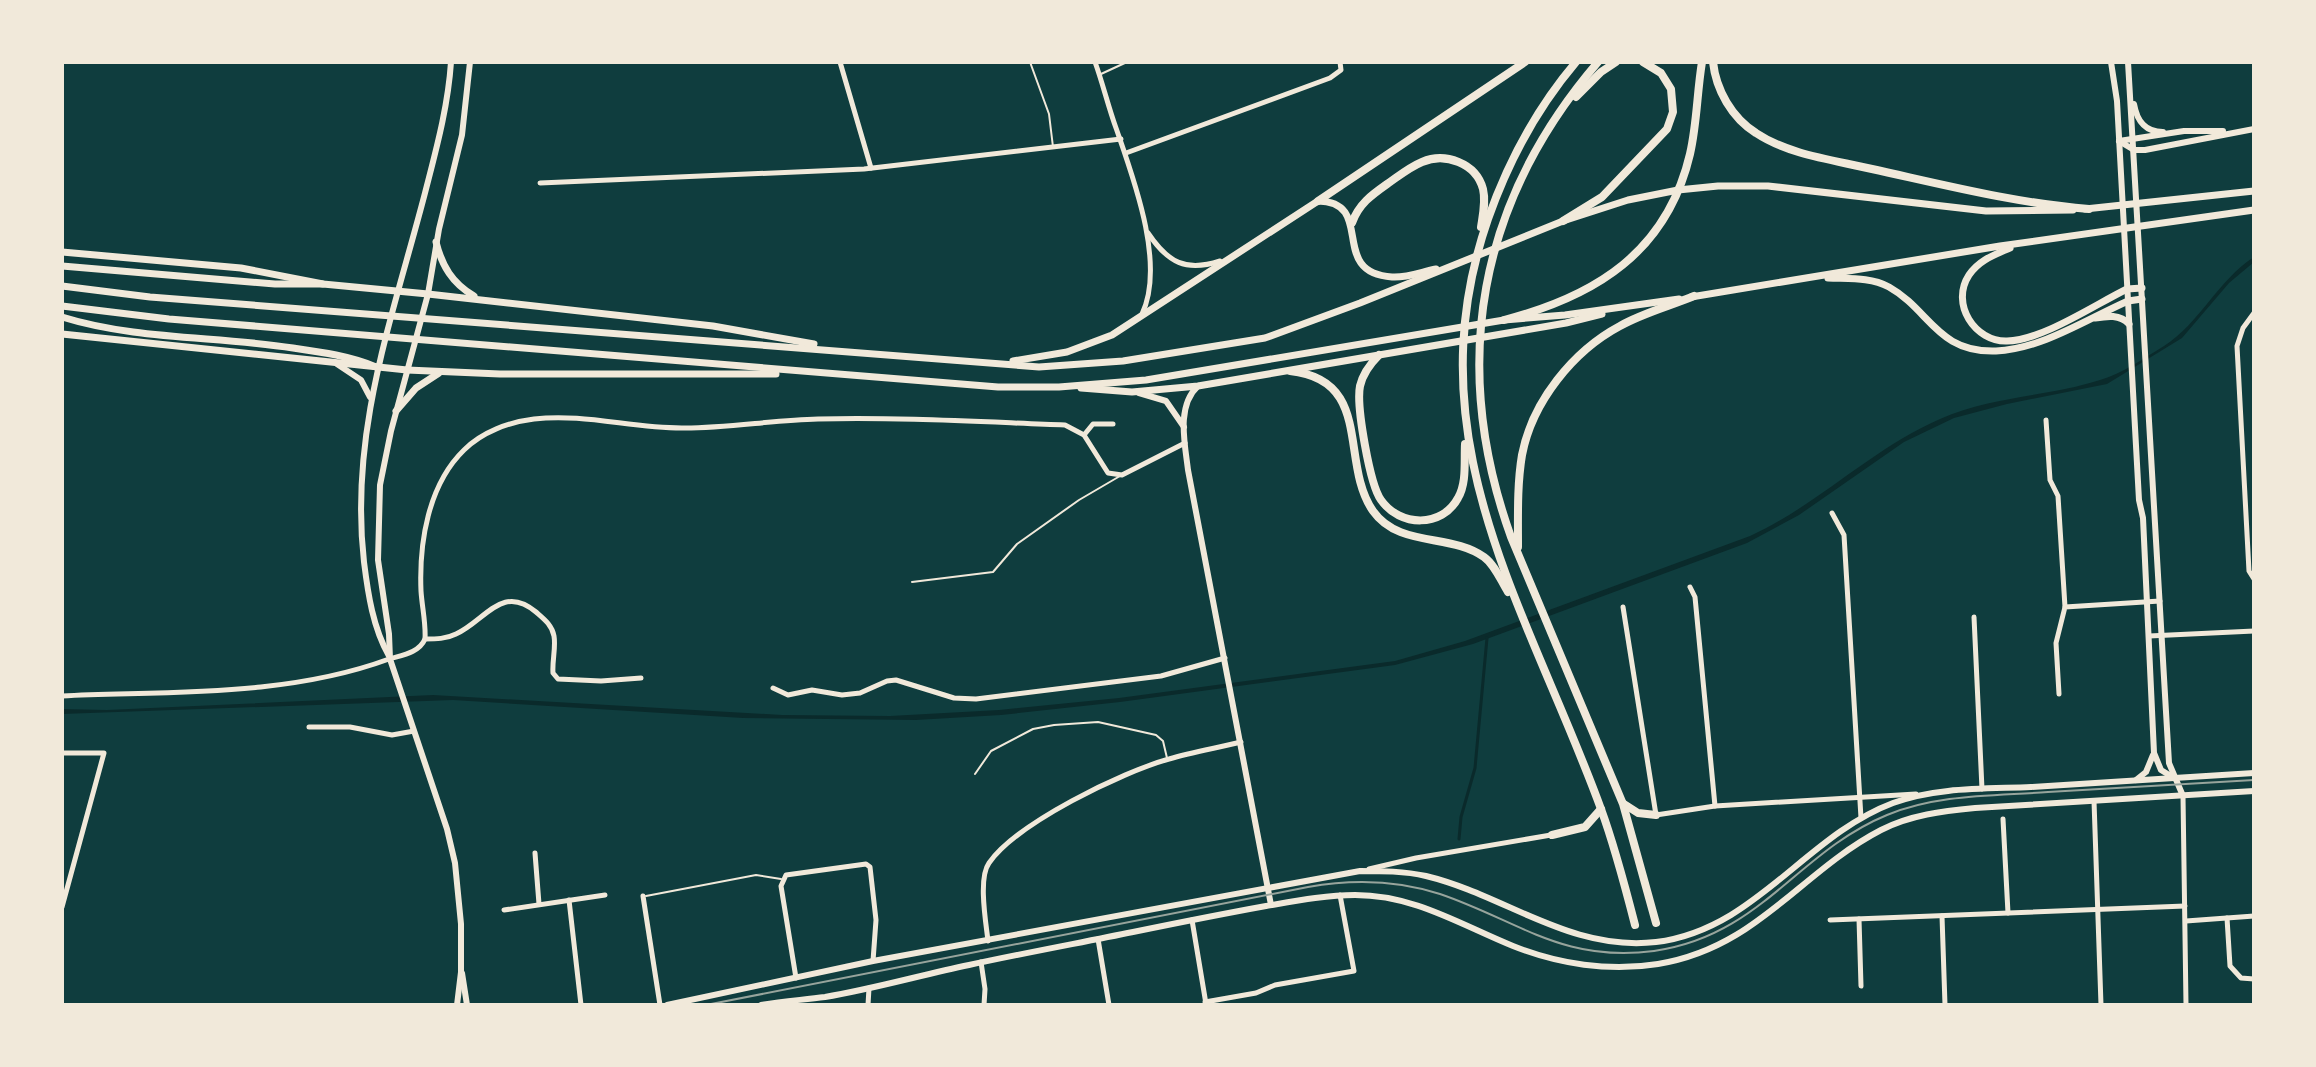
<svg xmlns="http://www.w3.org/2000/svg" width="2316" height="1067" font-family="'Titillium Web',sans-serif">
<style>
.water{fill:#0a2a2b}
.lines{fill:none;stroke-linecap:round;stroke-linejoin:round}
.stream{stroke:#0a2a2b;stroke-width:3}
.service{stroke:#f1e9da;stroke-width:2}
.minor{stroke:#f1e9da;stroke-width:5}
.tertiary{stroke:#f1e9da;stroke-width:6}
.secondary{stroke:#f1e9da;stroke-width:7}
.primary{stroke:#f1e9da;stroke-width:7}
.trunk{stroke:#f1e9da;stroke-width:8}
.tram{stroke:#97a49c;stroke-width:2}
</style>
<rect width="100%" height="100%" fill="#0f3d3e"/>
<path class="water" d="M2254 257V262L2229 283 2182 338 2107 384 2007 404 1954 418 1904 442 1799 515 1747 543 1473 644 1395 665 1120 702 1001 715 916 720 743 718 453 700 62 714V709L107 710 433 695 782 715 890 716 999 710 1119 698 1395 661 1465 641 1750 536C1818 505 1871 449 1940 419 1992 396 2047 397 2100 380 2122 374 2144 358 2164 346 2200 323 2218 280 2254 257Z"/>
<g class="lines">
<polyline class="stream" points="1459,839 1461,817 1475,768 1487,638"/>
<g class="service">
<polyline points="1030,62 1049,114 1053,147"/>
<polyline points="1101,74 1127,62"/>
<polyline points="912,582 993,572 1017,544 1079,500 1120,476"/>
<polyline points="975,774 991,751 1033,729 1054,725 1098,722 1156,735 1163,741 1167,758"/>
<polyline points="646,896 756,875 781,879"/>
</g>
<g class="minor">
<polyline points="840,62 871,168"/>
<path d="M1095 62C1103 84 1108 106 1116 128 1133 177 1166 264 1142 314"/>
<polyline points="1126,153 1330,78 1341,70 1340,62"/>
<polyline points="540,183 864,169 1121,139"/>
<path d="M1148 233C1168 263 1186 272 1220 261"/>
<polyline points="2254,313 2243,328 2237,346 2249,571 2254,579"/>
<polyline points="2046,420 2050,480 2058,496 2065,607"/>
<polyline points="1084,435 1093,424 1113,424"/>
<polyline points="1832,513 1844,535 1861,818"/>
<polyline points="1690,587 1695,597 1715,806"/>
<polyline points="1623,607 1656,815 1715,806 1916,794"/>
<polyline points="1974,617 1982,789"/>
<polyline points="2149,636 2254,631"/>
<path d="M425 639C436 639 446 639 456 634 485 621 502 583 536 612 544 619 552 625 554 636 556 648 552 661 553 673L558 679 601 681 641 678"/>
<polyline points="773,688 788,695 812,690 842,695 860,693 887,681 896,680 954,698 976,699 1161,676 1225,658"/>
<polyline points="2059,694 2056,643 2065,607 2160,601"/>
<path d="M62 696C170 691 286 697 389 659 402 655 419 653 425 639 426 623 422 607 421 591 419 543 428 485 464 450 482 432 509 422 534 419 585 413 634 429 685 428 729 428 773 420 818 419 900 417 983 422 1065 425L1084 435 1108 473 1122 475 1185 443"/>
<polyline points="309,727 350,727 392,735 414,731"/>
<polyline points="62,753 104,753 62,907"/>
<polyline points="2183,796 2186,1005"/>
<polyline points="2094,801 2101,1005"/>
<polyline points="2003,819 2008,913"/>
<polyline points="535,853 539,904"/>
<polyline points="1369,869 1416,858 1551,835"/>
<polyline points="643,896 660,1005"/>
<polyline points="569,900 581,1005"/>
<polyline points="504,910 605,895"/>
<polyline points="1942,916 1945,1005"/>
<polyline points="2227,918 2230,966 2241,978 2254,979"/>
<polyline points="1859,919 1861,986"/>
<polyline points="1192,920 1206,1004"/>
<polyline points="1830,920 2185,906"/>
<polyline points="2186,921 2254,916"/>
<polyline points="1098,939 1109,1005"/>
<path d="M988 941C986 923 978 878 989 863 1017 823 1122 772 1169 759 1192 752 1217 748 1241 742"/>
<polyline points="981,962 985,989 984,1005"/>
<polyline points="796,978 781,886 786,875 866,864 870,867 876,920 873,961"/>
<polyline points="1205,1002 1256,993 1275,985 1354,971 1340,895"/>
<polyline points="868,1005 869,988"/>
</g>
<g class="tertiary">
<polyline points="2111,62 2117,101 2139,500 2143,518 2154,753 2161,770 2174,778"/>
<polyline points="2128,62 2169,763 2183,796"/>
<path d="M2134 104C2137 121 2145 132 2163 132"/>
<polyline points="2119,141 2134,150 2145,150 2254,129"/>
<polyline points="2119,141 2184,131 2223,131"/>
<polyline points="337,364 361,380 370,397"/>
<path d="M1198 386C1176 406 1185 444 1188 470L1271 905"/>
<polyline points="1139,393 1166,401 1184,427"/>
<path d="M389 656C373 628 368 594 364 562 349 432 393 316 425 193 436 150 448 107 451 62"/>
<polyline points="2136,780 2146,772 2153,755"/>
<polyline points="462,973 467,1005"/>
<polyline points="457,1005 461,972 461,924 455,863 447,829 390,659 389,634 378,560 380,485 391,431 428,294 439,229 462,135 470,62"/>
<path d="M667 1005 873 961 1360 871C1382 871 1404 871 1426 876 1505 895 1570 952 1656 942 1755 930 1805 836 1893 803 1936 787 1985 789 2031 787 2105 782 2180 778 2254 773"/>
<path d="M761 1005C782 1001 803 1000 825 997 873 989 921 975 969 965 1024 953 1079 943 1133 932 1177 923 1222 914 1266 906 1295 901 1326 895 1355 895 1414 895 1459 924 1513 946 1558 964 1609 972 1658 964 1757 948 1800 872 1881 830 1910 815 1943 811 1975 808L2254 791"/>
</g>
<g class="secondary">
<polyline points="62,252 241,268 323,284 428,294"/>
<polyline points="62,334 407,370"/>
</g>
<g class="primary">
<polyline points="2085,209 2254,191"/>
<path d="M436 242C442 266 452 283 474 296"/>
<path d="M2010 248C1994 255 1979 260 1969 275 1950 304 1975 342 2007 341 2041 341 2096 304 2127 289L2142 288"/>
<polyline points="62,266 275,284 323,284"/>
<path d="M1828 278C1849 279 1870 277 1889 287 1930 310 1937 353 1996 351 2042 349 2087 319 2128 301L2142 299"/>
<polyline points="62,286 150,297 1039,367 1123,361 1265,338 1360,303 1563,221 1628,200 1678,190 1718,186 1768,186 1986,211 2073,210"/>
<polyline points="428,294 713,326 814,344"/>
<polyline points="1691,297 2000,246 2254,210"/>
<polyline points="62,306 169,319 998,387 1059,387 1146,380 1504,320 1565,315 1679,299"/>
<path d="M62 317C136 340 217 336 293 348 321 352 350 356 376 367"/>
<path d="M2095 318C2107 316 2120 314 2129 324"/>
<path d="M1013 361 1067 352 1112 335 1318 201C1377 202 1327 273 1392 277 1407 278 1421 272 1436 269"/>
<polyline points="407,370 500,374 776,374"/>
<polyline points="1081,388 1132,392 1198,386 1566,323 1602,314"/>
<polyline points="396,411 416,388 439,373"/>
</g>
<g class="trunk">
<path d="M1576 62C1537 108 1508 162 1488 219 1411 441 1528 609 1601 809 1615 847 1625 886 1635 925"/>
<path d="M1598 62C1478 202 1449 364 1511 537L1623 804 1656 923"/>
<path d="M1713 62C1716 90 1732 118 1756 133 1789 155 1834 160 1872 169 1945 185 2015 203 2089 209"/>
<polyline points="1576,97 1601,72 1616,62"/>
<polyline points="1318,201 1525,62"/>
<polyline points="1563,221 1602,197 1667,129 1673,112 1671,89 1661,73 1643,62"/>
<path d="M1352 223C1359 203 1373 194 1390 182 1400 175 1410 167 1422 162 1445 152 1476 163 1483 189 1486 201 1483 214 1481 227"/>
<path d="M1504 320C1596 296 1667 252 1690 154 1697 124 1697 92 1702 62"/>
<path d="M1379 355C1370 364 1363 373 1360 386 1356 406 1370 485 1381 500 1400 527 1442 528 1458 498 1467 483 1464 461 1465 444"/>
<path d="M1290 371C1374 380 1339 462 1373 511 1399 548 1451 533 1484 557 1495 565 1501 581 1508 592"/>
<path d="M1518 547C1518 516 1517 485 1522 455 1532 402 1573 351 1620 326 1643 313 1670 306 1694 296"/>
<polyline points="1624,804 1638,813 1656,815"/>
<polyline points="1552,835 1585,827 1601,809"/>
</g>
<path class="tram" d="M706 1005 1308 887C1352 879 1397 880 1440 894 1519 921 1563 963 1654 951 1761 936 1797 852 1887 815 1938 794 1994 796 2048 792 2117 788 2185 784 2254 780"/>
</g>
<rect width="2316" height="1067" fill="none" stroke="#f1e9da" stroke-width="128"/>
</svg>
